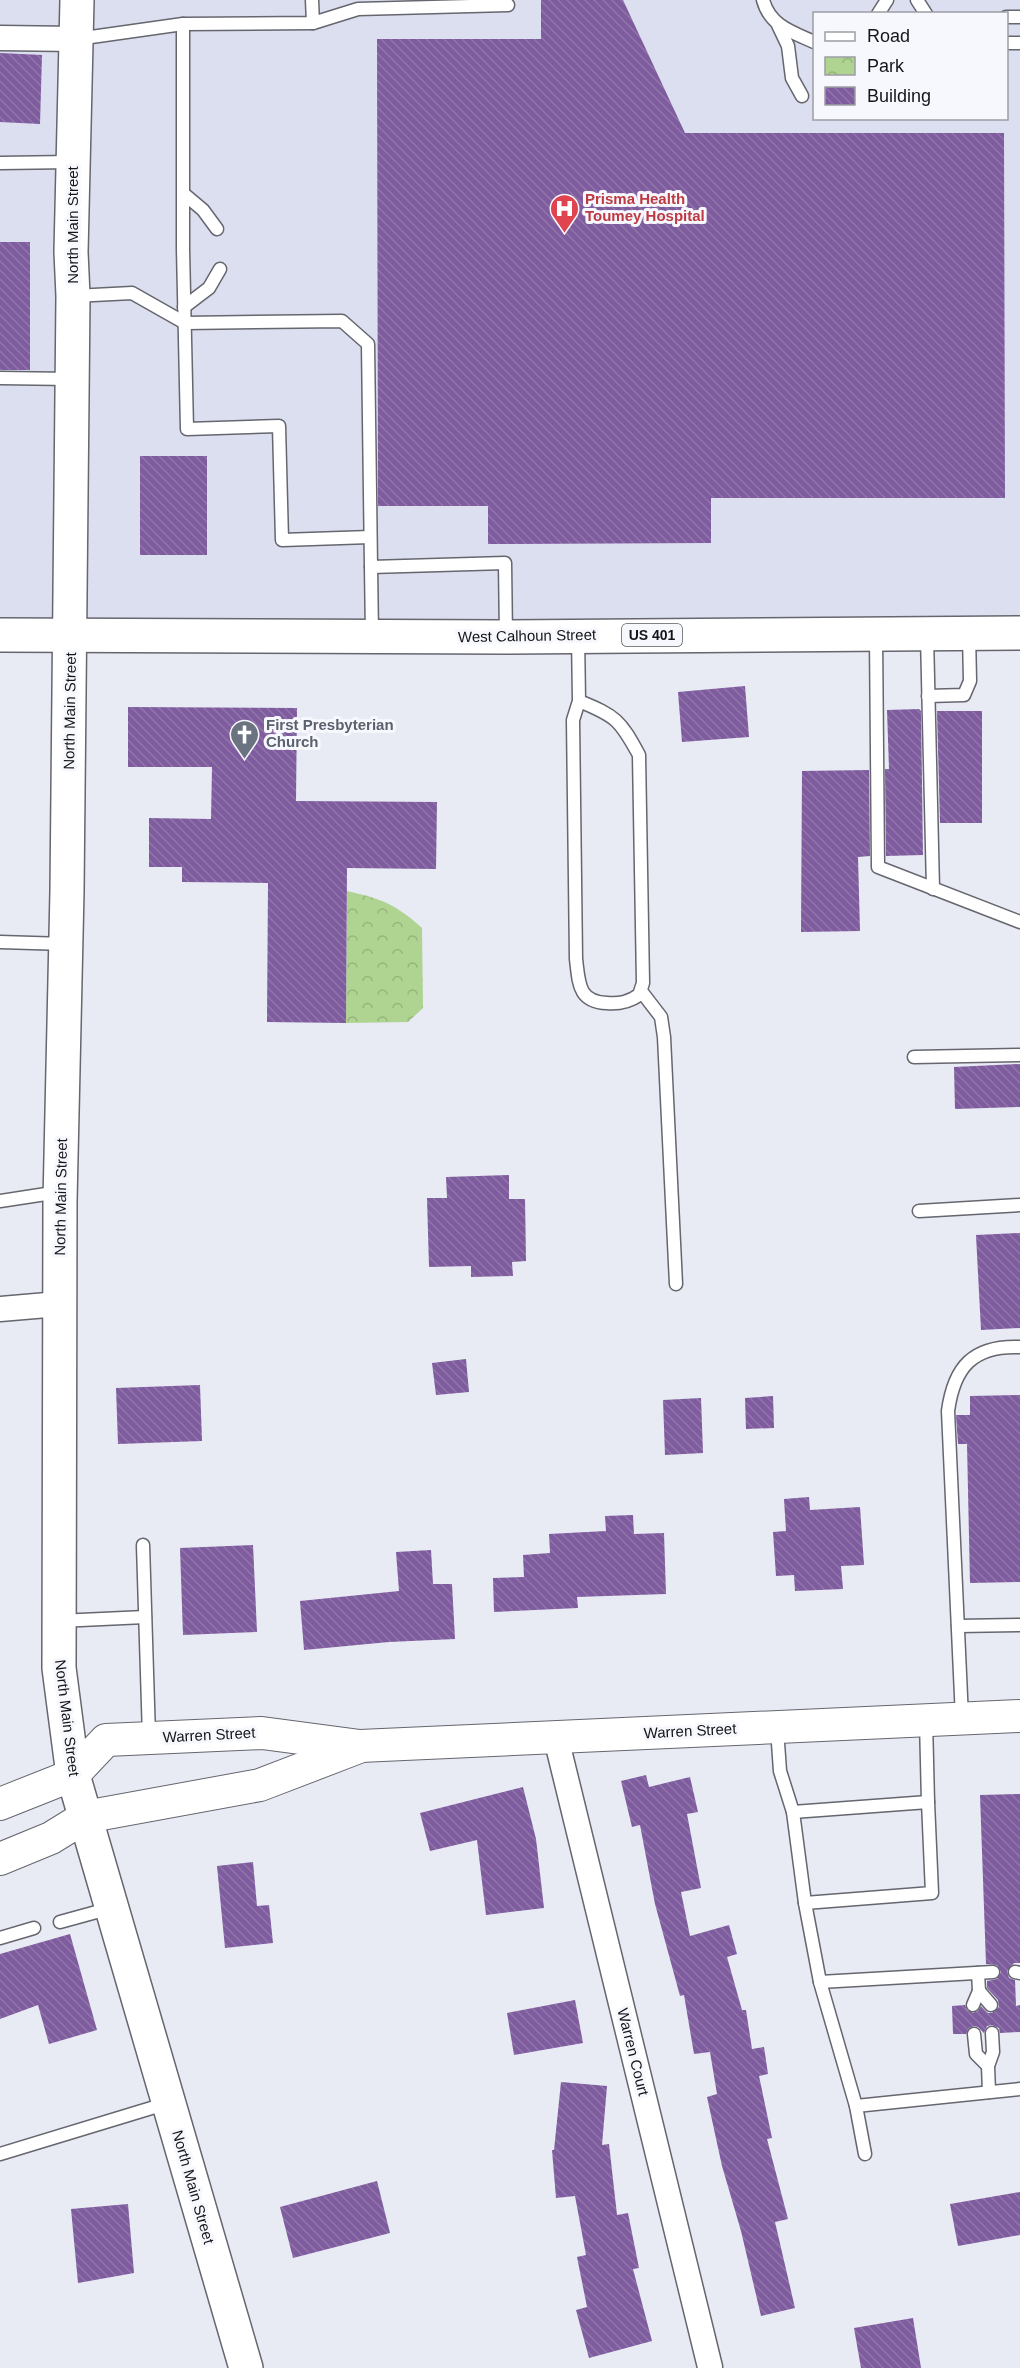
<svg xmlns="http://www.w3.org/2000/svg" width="1020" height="2368" font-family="Helvetica,sans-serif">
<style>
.built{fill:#dcdff0;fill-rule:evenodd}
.park{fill:url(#park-crowns)}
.building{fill:url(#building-back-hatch)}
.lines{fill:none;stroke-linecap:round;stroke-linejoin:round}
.service-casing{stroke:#65666e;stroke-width:15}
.minor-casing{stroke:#65666e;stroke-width:27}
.tertiary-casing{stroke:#65666e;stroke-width:34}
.secondary-casing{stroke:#65666e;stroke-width:36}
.primary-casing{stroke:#65666e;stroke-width:36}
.service{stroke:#fff;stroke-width:12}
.minor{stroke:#fff;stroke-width:24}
.tertiary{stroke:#fff;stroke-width:32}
.secondary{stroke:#fff;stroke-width:33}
.primary{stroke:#fff;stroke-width:33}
.labels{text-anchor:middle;stroke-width:6;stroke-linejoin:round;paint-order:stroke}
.shield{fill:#f7f8fe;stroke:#58595d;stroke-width:1.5}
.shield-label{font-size:14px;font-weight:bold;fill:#141518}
.health-label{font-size:15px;font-weight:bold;fill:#be3a42;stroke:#f7f8fe;text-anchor:start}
.street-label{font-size:15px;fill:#141518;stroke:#f7f8fe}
.worship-label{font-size:15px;font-weight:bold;fill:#5b616d;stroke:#f7f8fe;text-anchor:start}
</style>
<defs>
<pattern id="park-crowns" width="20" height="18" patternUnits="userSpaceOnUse" patternTransform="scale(1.5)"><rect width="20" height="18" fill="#afd391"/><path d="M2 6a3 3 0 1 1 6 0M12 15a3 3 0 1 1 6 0" fill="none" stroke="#96b47c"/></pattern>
<pattern id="building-back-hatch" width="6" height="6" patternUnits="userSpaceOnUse" patternTransform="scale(1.5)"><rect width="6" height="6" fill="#7f5b9f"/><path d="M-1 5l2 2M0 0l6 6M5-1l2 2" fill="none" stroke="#9077a7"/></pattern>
</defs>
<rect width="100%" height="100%" fill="#e8eaf4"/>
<path class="built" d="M0 0H1020V633H0ZM814 14H1006V118H814Z"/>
<path class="park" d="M347 891C382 899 395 904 422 928L423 1008 408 1022 346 1023Z"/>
<g class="building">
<polygon points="541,0 623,0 685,133 1004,133 1005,498 711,498 711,543 488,544 488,506 378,506 377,39 541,39"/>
<polygon points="0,53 42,55 40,124 0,122"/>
<rect x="0" y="242" width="30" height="128"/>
<rect x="140" y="456" width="67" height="99"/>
<polygon points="745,686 749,737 682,742 678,692"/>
<polygon points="128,707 297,708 296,801 437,802 436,869 347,868 346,1023 267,1022 268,883 182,882 182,867 149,867 149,818 211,819 212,767 128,767"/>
<polygon points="919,709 921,711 923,855 886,856 885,769 889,769 887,710"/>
<polygon points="937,711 982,711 982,823 940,823"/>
<polygon points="869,770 870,856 858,857 860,931 801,932 802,771"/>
<polygon points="1020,1064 1020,1107 955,1109 954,1067"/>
<polygon points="509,1175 509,1199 525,1199 526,1261 512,1262 513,1276 471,1277 471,1266 429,1267 427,1198 447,1198 446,1177"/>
<polygon points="1020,1233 1020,1328 981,1330 976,1235"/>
<polygon points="466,1359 469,1392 436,1395 432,1363"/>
<polygon points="200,1385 202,1441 118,1444 116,1388"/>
<polygon points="1020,1395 1020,1582 970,1583 967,1444 958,1444 956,1415 970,1415 970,1396"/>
<polygon points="773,1396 774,1428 746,1429 745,1398"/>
<polygon points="701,1398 703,1453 665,1455 663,1400"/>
<polygon points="809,1497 810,1510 860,1507 864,1565 841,1566 843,1589 795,1591 794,1575 776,1576 773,1532 786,1531 784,1499"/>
<polygon points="633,1515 634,1534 664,1533 666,1594 577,1597 578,1608 494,1612 493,1578 524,1577 523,1555 550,1553 549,1534 606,1531 605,1516"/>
<polygon points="253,1545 257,1632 183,1635 180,1548"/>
<polygon points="431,1550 433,1584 452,1584 455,1639 389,1642 304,1650 300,1601 399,1591 396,1552"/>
<polygon points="646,1775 649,1787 690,1777 698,1812 687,1814 701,1888 681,1892 690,1936 729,1925 737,1954 727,1957 742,2010 746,2010 752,2049 764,2047 768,2074 759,2076 772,2138 767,2139 788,2219 775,2222 795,2308 761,2316 741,2231 722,2166 707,2097 717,2094 710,2052 694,2054 684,1995 680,1996 655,1904 640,1825 632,1827 621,1781"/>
<polygon points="523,1787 536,1839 544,1908 486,1915 477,1840 430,1851 420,1813"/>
<polygon points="1020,1794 1020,1963 1014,1963 1007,1971 1009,1978 1015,1980 1016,2006 1020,2005 1020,2032 1000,2033 999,2028 992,2025 987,2026 984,2033 978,2027 974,2026 969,2028 966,2034 953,2034 952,2006 965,2005 967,2010 973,2013 978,2011 981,2006 988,2013 992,2013 999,2007 998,2000 987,1988 987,1981 997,1979 1001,1972 997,1965 986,1964 980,1795"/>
<polygon points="253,1862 257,1906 269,1905 273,1943 225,1948 217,1866"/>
<polygon points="70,1934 97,2030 49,2044 38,2005 0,2019 0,1954"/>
<polygon points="575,2000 583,2043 514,2055 507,2013"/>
<polygon points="561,2082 607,2086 602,2145 609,2144 617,2215 628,2213 639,2268 633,2269 652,2341 589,2358 576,2310 587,2307 577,2257 586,2255 575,2196 556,2198 552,2150 554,2150"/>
<polygon points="377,2181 390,2233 293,2258 280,2207"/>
<polygon points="1020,2192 1020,2235 958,2246 950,2204"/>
<polygon points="128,2204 134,2273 78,2283 71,2209"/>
<polygon points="913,2318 921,2368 861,2368 854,2328"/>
</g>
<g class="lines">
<defs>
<g id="service">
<polyline points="312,0 313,23"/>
<path d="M763 0C770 26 792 32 814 42"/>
<polyline points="917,0 926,14"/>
<polyline points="878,14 887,0"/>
<polyline points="1006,17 1020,17"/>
<polyline points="183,24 183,249 187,429 279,426 282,540 370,537"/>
<polyline points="778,25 788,46 792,78 802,96"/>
<polyline points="77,39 183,24 313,23 358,9 508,5"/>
<polyline points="1006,43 1020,43"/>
<polyline points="0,163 71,162"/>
<polyline points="184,194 203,210 217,229"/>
<polyline points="74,296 132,293 185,323 342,321 368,344 371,567 505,563 506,637"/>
<polyline points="184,307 209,288 220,269"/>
<polyline points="0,378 71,379"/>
<polyline points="371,567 372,635"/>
<path d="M578 636 579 701 573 720 576 959C579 983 578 1002 607 1003 620 1004 629 1002 639 995L643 983 639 755C620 720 616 716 579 701"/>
<polyline points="876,636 878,867 1020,922"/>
<polyline points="927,636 933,889"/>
<polyline points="928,696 964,695 970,681 969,634"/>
<polyline points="0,942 65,944"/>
<polyline points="641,991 661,1017 664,1037 676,1284"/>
<polyline points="914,1057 1020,1055"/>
<polyline points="0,1201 59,1192"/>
<polyline points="919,1211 1020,1205"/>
<polyline points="143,1545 149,1737"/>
<polyline points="59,1621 145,1617"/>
<polyline points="958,1626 1020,1625"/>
<path d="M962 1718 948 1411C954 1367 973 1345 1020 1347"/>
<polyline points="926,1721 928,1802"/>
<polyline points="777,1729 780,1771 793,1812 928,1802 932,1893 805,1903 820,1982 856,2106 865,2154"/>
<polyline points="793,1812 805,1903"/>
<polyline points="60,1922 111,1908"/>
<polyline points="0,1938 34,1928"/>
<polyline points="1015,1972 1020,1973"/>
<polyline points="820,1982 993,1972"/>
<polyline points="979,1991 991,2005"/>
<polyline points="973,2005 979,1991 978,1973"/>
<polyline points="974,2034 976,2054 988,2066"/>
<polyline points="989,2092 988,2066 993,2052 992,2033"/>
<polyline points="856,2106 1020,2089"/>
<polyline points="0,2154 168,2103"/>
</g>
<g id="minor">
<polyline points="0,38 76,39"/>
<polyline points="0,1309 59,1304"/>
<polyline points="556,1738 710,2367"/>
</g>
<g id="tertiary">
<polyline points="0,1804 73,1775 106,1740 262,1733 360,1746 1020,1716"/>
<polyline points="0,1859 51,1838 85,1817 260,1785 359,1747"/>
</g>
<polyline id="secondary" points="77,0 71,252 73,296 67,891 60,1201 59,1668 73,1775 246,2368"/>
<polyline id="primary" points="0,635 506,637 1020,633"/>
</defs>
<use href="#service" class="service-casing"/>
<use href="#minor" class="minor-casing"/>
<use href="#tertiary" class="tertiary-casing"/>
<use href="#secondary" class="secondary-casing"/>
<use href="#primary" class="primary-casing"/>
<use href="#service" class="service"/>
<use href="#minor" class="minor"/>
<use href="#tertiary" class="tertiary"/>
<use href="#secondary" class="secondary"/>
<use href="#primary" class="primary"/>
</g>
<defs>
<symbol id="hospital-pin" viewBox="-11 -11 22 30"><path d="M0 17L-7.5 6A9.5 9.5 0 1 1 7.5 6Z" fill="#e0444e" stroke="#f7f8fe"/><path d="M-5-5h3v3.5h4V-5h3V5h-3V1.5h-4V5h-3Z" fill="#fff"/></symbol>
<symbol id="church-pin" viewBox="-11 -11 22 30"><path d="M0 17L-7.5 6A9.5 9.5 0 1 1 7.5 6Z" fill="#6b7280" stroke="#f7f8fe"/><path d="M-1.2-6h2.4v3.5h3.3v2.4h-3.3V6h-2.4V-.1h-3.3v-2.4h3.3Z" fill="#fff"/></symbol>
</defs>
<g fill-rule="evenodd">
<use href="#hospital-pin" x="548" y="192" width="33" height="45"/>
<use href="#church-pin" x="228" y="718" width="33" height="45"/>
</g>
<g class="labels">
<rect class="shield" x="622" y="624" width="60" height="22" rx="4.5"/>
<g class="shield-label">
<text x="652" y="640">US 401</text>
</g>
<g class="health-label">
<text x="585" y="204">Prisma Health<tspan x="585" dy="17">Toumey Hospital</tspan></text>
</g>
<g class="street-label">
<text transform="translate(73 225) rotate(-90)" y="5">North Main Street</text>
<text transform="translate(527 636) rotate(-1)" y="5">West Calhoun Street</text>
<text transform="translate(70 711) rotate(-89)" y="5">North Main Street</text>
<text transform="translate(61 1197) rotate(-89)" y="5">North Main Street</text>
<text transform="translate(67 1718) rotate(83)" y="5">North Main Street</text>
<text transform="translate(690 1731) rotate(-3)" y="5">Warren Street</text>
<text transform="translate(209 1735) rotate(-3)" y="5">Warren Street</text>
<text transform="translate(633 2052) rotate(76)" y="5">Warren Court</text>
<text transform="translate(193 2187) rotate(74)" y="5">North Main Street</text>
</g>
<g class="worship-label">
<text x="266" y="730">First Presbyterian<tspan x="266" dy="17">Church</tspan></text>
</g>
</g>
<rect x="813" y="12" width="195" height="108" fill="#f7f8fe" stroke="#9c9da2" stroke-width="1.5"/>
<rect x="825" y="32" width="30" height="9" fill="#ffffff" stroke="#9c9da2" stroke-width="1.5"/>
<text x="867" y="42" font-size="18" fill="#141518">Road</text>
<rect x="825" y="57" width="30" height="18" fill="url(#park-crowns)" stroke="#9c9da2" stroke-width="1.5"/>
<text x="867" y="72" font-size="18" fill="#141518">Park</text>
<rect x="825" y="87" width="30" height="18" fill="url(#building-back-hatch)" stroke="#9c9da2" stroke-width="1.5"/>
<text x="867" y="102" font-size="18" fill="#141518">Building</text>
</svg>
